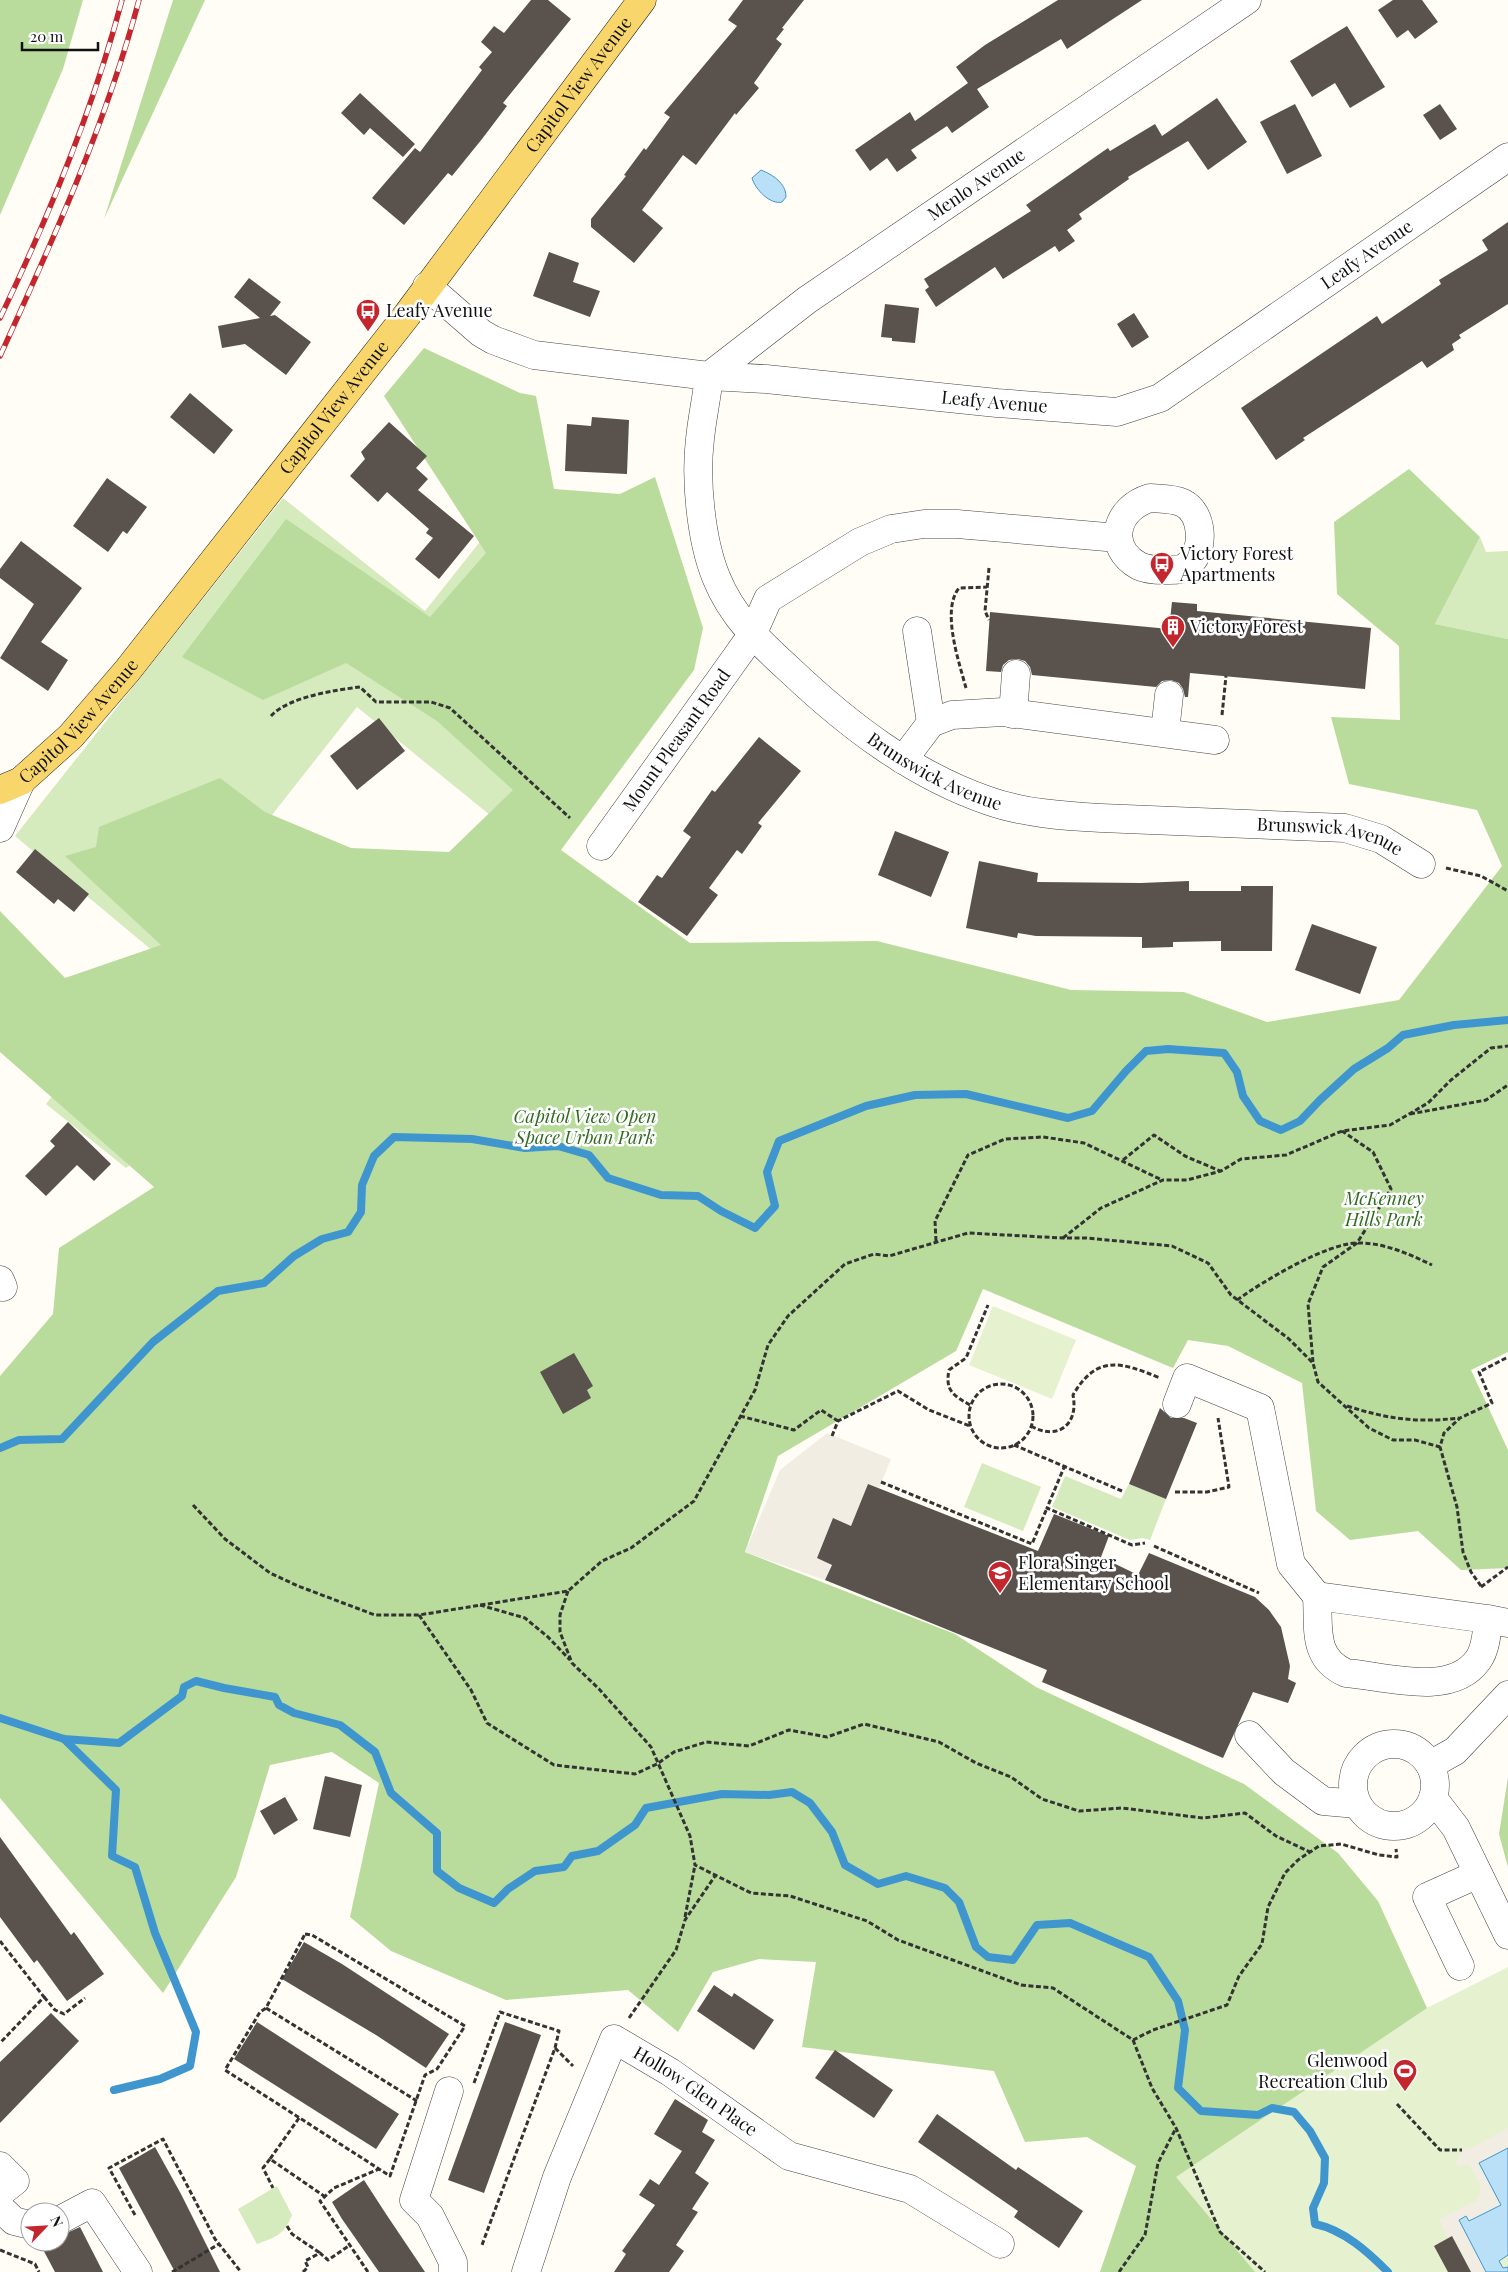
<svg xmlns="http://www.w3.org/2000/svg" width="1508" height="2272" font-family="'Playfair Display',serif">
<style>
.green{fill:#d5ebbd}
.forest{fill:#b9dc9c}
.pitch{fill:#e6f2cf}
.plaza{fill:#f1ede2}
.water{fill:#b9e0f7;stroke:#3f96cf}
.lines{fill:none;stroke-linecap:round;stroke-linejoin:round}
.stream{stroke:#3f96cf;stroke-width:8}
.building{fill:#5a524d}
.minor-casing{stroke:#444;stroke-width:29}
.major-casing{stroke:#222;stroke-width:29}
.path{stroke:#333;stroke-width:3;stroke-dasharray:5 2.5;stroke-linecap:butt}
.minor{stroke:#fff;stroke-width:28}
.major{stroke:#f9d66b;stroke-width:28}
.rail-casing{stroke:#c4262e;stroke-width:5.5}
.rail{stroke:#fff;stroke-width:4;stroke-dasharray:11;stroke-linecap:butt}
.labels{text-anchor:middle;stroke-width:5;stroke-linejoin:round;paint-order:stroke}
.street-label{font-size:18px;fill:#111;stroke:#fff}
.poi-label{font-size:18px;fill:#111;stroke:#fff;text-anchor:start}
.park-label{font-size:18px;font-style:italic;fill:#2f6b1f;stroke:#fff}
</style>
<rect width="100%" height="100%" fill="#fffdf5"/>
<g class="green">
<polygon points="517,495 528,846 357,707 268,820 144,1154 126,1168 46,1104 160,957 15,836 283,498 425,611"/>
<polygon points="1480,537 1486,552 1508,551 1508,639 1435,624"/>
<polygon points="982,1463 1041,1487 1023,1531 964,1507"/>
<polygon points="1065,1476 1121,1499 1129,1484 1166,1499 1150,1540 1143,1538 1130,1540 1052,1507"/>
<path d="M277 2186 292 2215C284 2235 276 2237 257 2244L238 2209Z"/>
</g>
<g class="forest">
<polygon points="0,0 83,0 63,69 0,215"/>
<polygon points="173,0 205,0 104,219"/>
<polygon points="424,348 520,393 536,396 554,489 620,494 655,477 703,628 694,670 561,850 690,943 877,941 1071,990 1184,992 1267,1022 1399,1000 1502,866 1477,810 1349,784 1331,717 1400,720 1399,646 1337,594 1334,522 1409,469 1480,537 1435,624 1508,639 1508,1352 1471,1370 1508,1450 1508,1568 1461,1570 1418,1531 1350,1540 1316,1511 1302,1383 1228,1346 1188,1340 1173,1368 983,1289 956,1351 778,1456 745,1552 955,1634 1036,1687 1244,1784 1338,1853 1378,1901 1427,2008 1501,1979 1443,2272 1100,2272 1136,2166 1087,2137 1025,2142 994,2071 802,2047 816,1962 759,1959 713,1972 678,2032 628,1990 506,2000 391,1951 350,1917 379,1783 332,1752 270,1765 236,1877 163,1993 0,1798 0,1376 53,1314 59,1248 154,1187 0,1052 0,911 65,978 161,945 65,856 96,847 99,827 220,778 265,812 351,848 449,852 513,790 437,721 346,663 263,700 182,657 286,519 430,617 486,553 384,396"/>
<polygon points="1508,1777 1508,1867 1499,1834"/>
</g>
<g class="pitch">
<polygon points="993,1306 1076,1340 1052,1399 969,1365"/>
<polygon points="1508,1967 1508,2272 1255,2272 1176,2177 1427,2008"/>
</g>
<g class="plaza">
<polygon points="827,1433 891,1459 879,1488 868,1484 851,1526 833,1518 817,1557 831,1565 825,1580 745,1552 780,1470"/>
<polygon points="1508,2128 1508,2148 1479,2164 1501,2205 1469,2221 1459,2220 1486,2272 1471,2272 1453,2237 1448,2239 1439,2219 1476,2201 1481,2186 1469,2164 1458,2166 1456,2162 1462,2150 1471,2148"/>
</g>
<g class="water">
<path d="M761 170C773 175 786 183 786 197L782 202C770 205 755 189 752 178Z"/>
<polygon points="1508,2148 1508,2255 1499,2261 1503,2268 1508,2267 1508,2272 1486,2272 1459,2220 1466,2216 1469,2221 1501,2205 1479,2163"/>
</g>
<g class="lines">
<g class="stream">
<polyline points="0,1448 19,1440 62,1439 153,1342 218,1291 264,1283 294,1256 322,1239 348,1232 361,1212 362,1185 374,1156 394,1137 472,1139 525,1148 558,1146 589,1155 608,1178 661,1195 698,1196 721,1211 755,1228 775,1206 767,1172 779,1141 866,1106 915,1095 966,1094 1068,1118 1092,1111 1126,1071 1146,1051 1168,1049 1224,1053 1237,1072 1243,1096 1260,1121 1281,1130 1300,1121 1320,1100 1354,1069 1388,1048 1403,1035 1454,1025 1508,1020"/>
<path d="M0 1718 64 1739 119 1743 182 1696 184 1687 196 1681 224 1688 275 1697 279 1705 294 1713 340 1725 375 1752 391 1793 437 1833V1871L459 1888 494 1903 508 1889 535 1871 564 1867 572 1856 598 1851 635 1825 646 1808 722 1794 769 1795 792 1792 810 1803 832 1832 845 1865 878 1884 906 1876 945 1888 959 1902 976 1947 988 1957 1013 1960 1037 1925 1070 1923 1149 1957 1178 2001 1185 2030 1178 2088 1201 2111 1258 2115 1272 2108 1294 2112 1310 2131 1325 2158 1324 2183 1313 2208 1315 2224C1344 2230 1368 2252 1388 2272"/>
<polyline points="64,1739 116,1790 112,1856 135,1867 155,1933 196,2032 190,2066 160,2079 114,2090"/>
</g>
</g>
<g class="building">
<polygon points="531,0 548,0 571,19 503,103 507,106 482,139 452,176 448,173 404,225 372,198 415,148 420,152 482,70 479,67 492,52 481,42 494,26 504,33"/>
<polygon points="743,0 804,0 782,28 784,29 776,39 782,44 754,83 759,88 736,115 735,113 696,165 683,155 642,210 663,228 634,263 591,227 591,219 626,176 624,175 644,148 646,150 670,117 664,113 737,26 728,20"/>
<polygon points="1058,0 1142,0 1067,49 1061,39 977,89 989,107 952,133 947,126 911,150 917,158 897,172 887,158 870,171 855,150 910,112 915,121 968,83 956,67 985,45"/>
<polygon points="1393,0 1422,0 1438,22 1415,39 1408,30 1397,38 1378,10"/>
<polygon points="1347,26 1385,87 1350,108 1335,83 1312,97 1290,61"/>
<polygon points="360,93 415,144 403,157 370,128 364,135 341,113"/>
<polygon points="1217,98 1247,142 1208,170 1188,141 1128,177 1129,179 1079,214 1082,219 1067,230 1075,241 1059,252 1055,246 1003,279 995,267 936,307 925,290 929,287 924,279 1031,211 1026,205 1108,148 1110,151 1155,124 1162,136"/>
<polygon points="1295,104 1322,156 1287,174 1260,122"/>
<polygon points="1440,104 1457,129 1440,140 1423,115"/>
<polygon points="1508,222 1508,304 1459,335 1461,338 1452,344 1454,350 1427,368 1422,361 1303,438 1305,440 1276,460 1241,408 1377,316 1382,324 1441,284 1439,280 1488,250 1482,240"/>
<polygon points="549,252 579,263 573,282 600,291 590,317 533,296"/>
<polygon points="249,278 281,302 270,316 275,315 311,342 286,375 245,344 222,348 218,326 260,318 234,297"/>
<polygon points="885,304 919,308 915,343 892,341 892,338 881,337"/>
<polygon points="1134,313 1149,337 1132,348 1117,324"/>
<polygon points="190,393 233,430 214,454 170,417"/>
<polygon points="592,417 629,420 627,474 565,471 567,424 591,426"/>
<polygon points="389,422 427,456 416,468 428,479 418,490 474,536 439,579 415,559 433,538 426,533 429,529 387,492 378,502 350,476 365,459 361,452"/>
<polygon points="107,478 147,507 127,534 123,531 108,552 73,526"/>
<polygon points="21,541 82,588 41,642 68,660 48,691 0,658 34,604 0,578 0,569"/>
<polygon points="1172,602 1197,604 1197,611 1371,628 1365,689 1190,673 1188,697 1185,697 1183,689 1179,683 1171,680 1162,681 1156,687 1032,675 1030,667 1025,661 1018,659 1009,660 1003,665 1001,672 986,671 990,612 1169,629"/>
<polygon points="379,718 405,751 357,790 330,756"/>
<polygon points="759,737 801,771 758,823 762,826 742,854 737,850 709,888 718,895 687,936 638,902 657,875 662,878 691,837 683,831 712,790 715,792"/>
<polygon points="895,831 949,852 931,897 878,875"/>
<polygon points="35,849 89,894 74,912 58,899 54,904 16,872"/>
<polygon points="979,861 1038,873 1037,882 1141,883 1189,881 1189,891 1241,891 1241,886 1273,886 1272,951 1221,951 1221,941 1173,942 1173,947 1142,948 1142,937 1036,936 1018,933 1017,938 966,928"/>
<polygon points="1312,924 1377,947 1360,994 1295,970"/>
<polygon points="68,1122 111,1164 94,1181 77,1165 46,1196 25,1176 55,1146 50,1141"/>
<polygon points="574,1353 593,1386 587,1390 591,1398 563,1414 540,1372"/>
<polygon points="1160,1408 1171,1418 1184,1418 1197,1423 1166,1499 1129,1484"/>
<polygon points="868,1484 1038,1551 1054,1514 1109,1536 1101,1557 1138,1575 1149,1553 1255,1597 1269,1610 1281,1627 1290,1666 1288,1679 1296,1683 1288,1703 1253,1692 1223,1758 1042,1682 1047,1670 825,1580 832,1565 817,1558 833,1518 851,1526"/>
<polygon points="325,1776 362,1785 350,1837 313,1829"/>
<polygon points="285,1797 298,1820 274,1835 260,1811"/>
<polygon points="0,1837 71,1935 74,1932 104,1974 67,2001 37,1960 34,1963 0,1917"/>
<polygon points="304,1942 342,1964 449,2034 426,2068 376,2035 282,1979"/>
<polygon points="714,1985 732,1997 734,1993 774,2020 754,2050 697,2011"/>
<polygon points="51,2013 79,2041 0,2123 0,2062"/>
<polygon points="257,2022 399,2114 376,2149 234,2059"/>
<polygon points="505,2022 541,2035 484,2193 448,2180"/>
<polygon points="835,2050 893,2090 874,2118 815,2078"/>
<polygon points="675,2099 708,2120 702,2132 715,2140 695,2173 709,2183 692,2209 698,2212 676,2245 684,2251 669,2272 614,2272 626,2254 622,2251 655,2205 639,2195 650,2179 659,2185 682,2151 654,2134"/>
<polygon points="937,2114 1016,2170 1018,2167 1083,2211 1059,2248 1014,2217 1018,2211 918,2142"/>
<polygon points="155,2147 181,2194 220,2272 175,2272 119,2168"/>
<polygon points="364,2180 386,2214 425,2272 379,2272 342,2219 332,2202"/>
<polygon points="80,2227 103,2272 55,2272 39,2242 60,2242 60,2236"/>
<polygon points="1452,2236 1471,2272 1448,2272 1434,2246"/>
</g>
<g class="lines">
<defs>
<g id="minor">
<path id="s1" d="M427 286 481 333 493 340 534 355 709 376 766 379 997 403 1117 412 1160 398 1508 157"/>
<path id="s2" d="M709 376C707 397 702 418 700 439 695 480 701 540 716 577 732 617 760 643 791 671 848 725 913 775 989 801 1023 813 1064 816 1101 818L1345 828 1381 839 1421 864"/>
<path id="s3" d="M709 376 807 300 1247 0"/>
<path d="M1150 498C1161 499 1172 498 1183 503 1203 513 1205 549 1190 563 1183 571 1175 570 1165 570 1157 570 1147 570 1139 566 1105 547 1116 508 1150 498Z"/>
<polyline points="917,631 931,723"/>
<polyline points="1013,714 1016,674"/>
<polyline points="1165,732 1169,695"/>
<polyline points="903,760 931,723 952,715 1003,712 1215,740"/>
<polyline points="0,828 21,781"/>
<path id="s4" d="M601 846 735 659 752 635 768 599 860 542 891 529 924 524H957L1118 538"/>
<polyline points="0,1280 3,1287"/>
<polyline points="1177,1404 1187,1378 1260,1408 1291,1564 1317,1596"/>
<path d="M1488 1619C1487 1632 1486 1649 1478 1660 1451 1698 1385 1676 1346 1673 1312 1658 1319 1628 1317 1596L1488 1619 1508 1623"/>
<polyline points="1249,1735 1284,1772 1323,1801 1357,1804"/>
<circle cx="1394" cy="1785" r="41"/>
<polyline points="1430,1765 1455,1751 1508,1695"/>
<polyline points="1433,1798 1456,1828 1508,1935"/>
<polyline points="1460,1966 1427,1897 1478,1874"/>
<polyline points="449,2091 414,2200 430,2216 453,2262 453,2272"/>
<polyline points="0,2166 15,2181 0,2193"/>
<polyline points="0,2208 14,2221 30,2225"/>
<polyline points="60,2220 92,2203 138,2272"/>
<path id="s5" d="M526 2272 557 2177 614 2039 670 2072 789 2156 910 2189 1000 2244"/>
</g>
<g id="major">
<path id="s6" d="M0 790 21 781 71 736 127 671 407 315 642 0"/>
</g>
</defs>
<use href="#minor" class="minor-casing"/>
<use href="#major" class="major-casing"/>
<g class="path">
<polyline points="989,568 985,611 989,620"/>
<path d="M966 688C959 662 941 610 959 588L987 587"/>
<polyline points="1222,715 1226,676"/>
<path d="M271 716C288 697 335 690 360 687L376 702H431L450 708 570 818"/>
<polyline points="1446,868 1481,876 1508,891"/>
<polyline points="1410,1114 1486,1100 1508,1085"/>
<polyline points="1123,1160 1154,1135 1185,1156 1220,1171"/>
<polyline points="1063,1238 1101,1208 1163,1180 1187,1180 1221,1171 1241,1159 1286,1155 1342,1131 1390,1125 1428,1103 1451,1080 1491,1048 1508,1046"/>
<polyline points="936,1241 935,1221 968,1155 1005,1139 1043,1137 1084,1143 1162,1180"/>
<path d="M1237 1300C1262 1282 1328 1242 1359 1243 1385 1243 1409 1254 1432 1265"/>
<polyline points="1313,1362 1308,1304 1323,1267 1357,1243 1391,1189 1373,1152 1342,1131"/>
<circle cx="1001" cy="1416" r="32"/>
<path d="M970 1405C953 1395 945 1391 949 1370L966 1358 988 1305"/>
<path d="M1347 1406C1388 1419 1416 1423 1459 1418"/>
<polyline points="740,1416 794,1430 821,1410 838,1421"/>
<path d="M1031 1426C1057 1441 1079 1425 1073 1395 1097 1354 1121 1362 1160 1378"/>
<polyline points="832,1436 838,1421 898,1391 929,1410 970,1426"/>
<polyline points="1014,1445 1122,1491"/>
<polyline points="1065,1465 1047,1508 1132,1545 1145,1543"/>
<polyline points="881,1482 1032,1544 1047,1508"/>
<polyline points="1175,1492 1207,1492 1229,1487 1218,1418"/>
<polyline points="193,1505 225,1539 270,1573 298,1586 375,1615 419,1615 568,1591 602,1561 631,1548 694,1501 755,1390 768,1345 788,1316 845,1264 874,1254 889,1256 968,1233 1063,1238 1086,1238 1172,1246 1208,1263 1231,1295 1289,1339 1313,1363 1318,1382 1369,1428 1393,1440 1415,1440 1440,1447"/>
<polyline points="1154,1546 1259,1593"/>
<polyline points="1481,1586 1471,1572 1463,1552 1457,1507 1440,1447 1444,1433 1460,1418 1492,1403 1479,1372 1508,1357"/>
<polyline points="1481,1587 1508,1567"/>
<polyline points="568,1591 560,1615 560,1632 572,1663 599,1689 651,1747 690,1836 695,1865 751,1893 790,1896 867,1921 898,1940 1021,1985 1053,1988 1133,2040 1153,2030 1227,2005 1239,1976 1262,1944 1268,1907 1285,1873 1298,1860 1319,1846 1341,1844 1379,1855 1397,1857 1396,1849"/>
<polyline points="480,1605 525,1618 548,1637 570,1660"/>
<polyline points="419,1615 471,1690 487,1723 554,1765 635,1774 657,1764 674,1752 706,1742 749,1746 789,1730 827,1737 864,1724 939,1742 976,1763 1011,1777 1042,1799 1079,1811 1122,1808 1203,1818 1245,1813 1276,1836 1310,1852"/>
<polyline points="685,1917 695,1865"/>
<polygon points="305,1934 312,1935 465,2026 437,2069 425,2075 390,2176 225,2070 260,2012 266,2008"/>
<polyline points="0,1941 44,1997 0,2043"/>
<polyline points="44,1997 55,2010 64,2014 85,1998"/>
<polyline points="266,2008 417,2101"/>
<polyline points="629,2018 676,1950 685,1920 715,1876"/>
<polyline points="1133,2040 1152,2088 1176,2128 1220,2232 1265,2272"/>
<polyline points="555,2048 573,2066"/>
<polyline points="474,2083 500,2012 559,2031 555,2048 482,2245"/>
<polyline points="1397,2104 1440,2150 1462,2150"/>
<polyline points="299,2118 270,2159 324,2196"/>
<polyline points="270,2159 263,2168 273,2188"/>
<polyline points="135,2215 109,2168 163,2139 215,2239 241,2272"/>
<polyline points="287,2226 292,2234 320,2253"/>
<polyline points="0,2250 35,2264 39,2272"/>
<polyline points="172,2272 219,2244"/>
<polyline points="303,2272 308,2267 305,2261 320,2253 328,2260 350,2245"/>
<polyline points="368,2272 320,2201 334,2188 379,2169"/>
<polyline points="1119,2272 1145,2235 1158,2163 1176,2128"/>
</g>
<use href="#minor" class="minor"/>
<use href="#major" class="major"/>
<defs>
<g id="rail">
<path d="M0 318C49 216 93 110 122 0"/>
<path d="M0 356C53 240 106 124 139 0"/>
</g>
</defs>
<use href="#rail" class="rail-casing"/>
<use href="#rail" class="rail"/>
</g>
<defs>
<symbol id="bus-pin" viewBox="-11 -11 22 30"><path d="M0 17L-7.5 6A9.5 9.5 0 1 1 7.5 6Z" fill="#c4262e" stroke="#fff"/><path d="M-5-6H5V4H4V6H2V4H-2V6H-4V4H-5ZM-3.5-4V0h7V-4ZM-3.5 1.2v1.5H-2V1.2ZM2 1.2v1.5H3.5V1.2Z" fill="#fff"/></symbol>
<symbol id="building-pin" viewBox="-11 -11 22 30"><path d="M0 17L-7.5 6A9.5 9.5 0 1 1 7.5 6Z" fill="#c4262e" stroke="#fff"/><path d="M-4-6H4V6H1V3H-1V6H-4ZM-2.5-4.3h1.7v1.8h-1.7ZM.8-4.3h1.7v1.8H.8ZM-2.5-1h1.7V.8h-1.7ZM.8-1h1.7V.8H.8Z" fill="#fff"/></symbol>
<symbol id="school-pin" viewBox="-11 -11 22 30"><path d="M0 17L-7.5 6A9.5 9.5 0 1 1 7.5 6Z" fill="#c4262e" stroke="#fff"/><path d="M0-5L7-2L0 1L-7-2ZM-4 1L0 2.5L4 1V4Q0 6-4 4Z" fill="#fff"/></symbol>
<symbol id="stadium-pin" viewBox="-11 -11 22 30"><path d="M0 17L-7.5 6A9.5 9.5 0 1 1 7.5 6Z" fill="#c4262e" stroke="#fff"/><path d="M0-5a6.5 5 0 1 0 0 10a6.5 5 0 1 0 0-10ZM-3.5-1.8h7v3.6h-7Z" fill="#fff"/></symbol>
</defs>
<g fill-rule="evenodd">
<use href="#bus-pin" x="354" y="297" width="28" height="38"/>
<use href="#bus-pin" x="1148" y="550" width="28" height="38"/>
<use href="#building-pin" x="1159" y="613" width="28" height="38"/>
<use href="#school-pin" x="986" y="1559" width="28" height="38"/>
<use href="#stadium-pin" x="1391" y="2057" width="28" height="38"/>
</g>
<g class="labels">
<g class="street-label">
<text dy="6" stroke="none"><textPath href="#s6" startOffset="916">Capitol View Avenue</textPath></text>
<text dy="6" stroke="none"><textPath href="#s3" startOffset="329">Menlo Avenue</textPath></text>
<text dy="6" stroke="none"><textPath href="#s1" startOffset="1012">Leafy Avenue</textPath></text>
<text dy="6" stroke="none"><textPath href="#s1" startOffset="592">Leafy Avenue</textPath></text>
<text dy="6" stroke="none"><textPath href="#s6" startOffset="511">Capitol View Avenue</textPath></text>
<text dy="6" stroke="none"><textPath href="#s6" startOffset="106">Capitol View Avenue</textPath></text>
<text dy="6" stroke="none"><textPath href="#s4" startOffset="130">Mount Pleasant Road</textPath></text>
<text dy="6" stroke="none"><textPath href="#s2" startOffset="502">Brunswick Avenue</textPath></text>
<text dy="6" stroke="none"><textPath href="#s2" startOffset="908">Brunswick Avenue</textPath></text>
<text dy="6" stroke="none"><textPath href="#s5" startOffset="346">Hollow Glen Place</textPath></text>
</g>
<g class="poi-label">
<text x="386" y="317">Leafy Avenue</text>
<text x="1180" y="560">Victory Forest<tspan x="1180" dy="21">Apartments</tspan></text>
<text x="1190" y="633">Victory Forest</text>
<text x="1018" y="1569">Flora Singer<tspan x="1018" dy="21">Elementary School</tspan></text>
<text x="1388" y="2067" text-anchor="end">Glenwood<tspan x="1388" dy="21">Recreation Club</tspan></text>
</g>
<g class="park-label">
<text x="585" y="1123">Capitol View Open<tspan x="585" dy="21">Space Urban Park</tspan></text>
<text x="1384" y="1205">McKenney<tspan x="1384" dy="21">Hills Park</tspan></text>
</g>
</g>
<g transform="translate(45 2227) rotate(65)"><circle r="24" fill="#ffffff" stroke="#a0a0a0"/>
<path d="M0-4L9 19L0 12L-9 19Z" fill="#c4262e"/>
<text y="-8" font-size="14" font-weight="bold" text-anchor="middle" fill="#111111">N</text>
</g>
<path d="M22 42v8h76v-8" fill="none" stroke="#111111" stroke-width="2.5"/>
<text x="30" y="42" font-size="15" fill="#111111" stroke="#ffffff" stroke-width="4" paint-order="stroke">20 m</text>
</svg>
